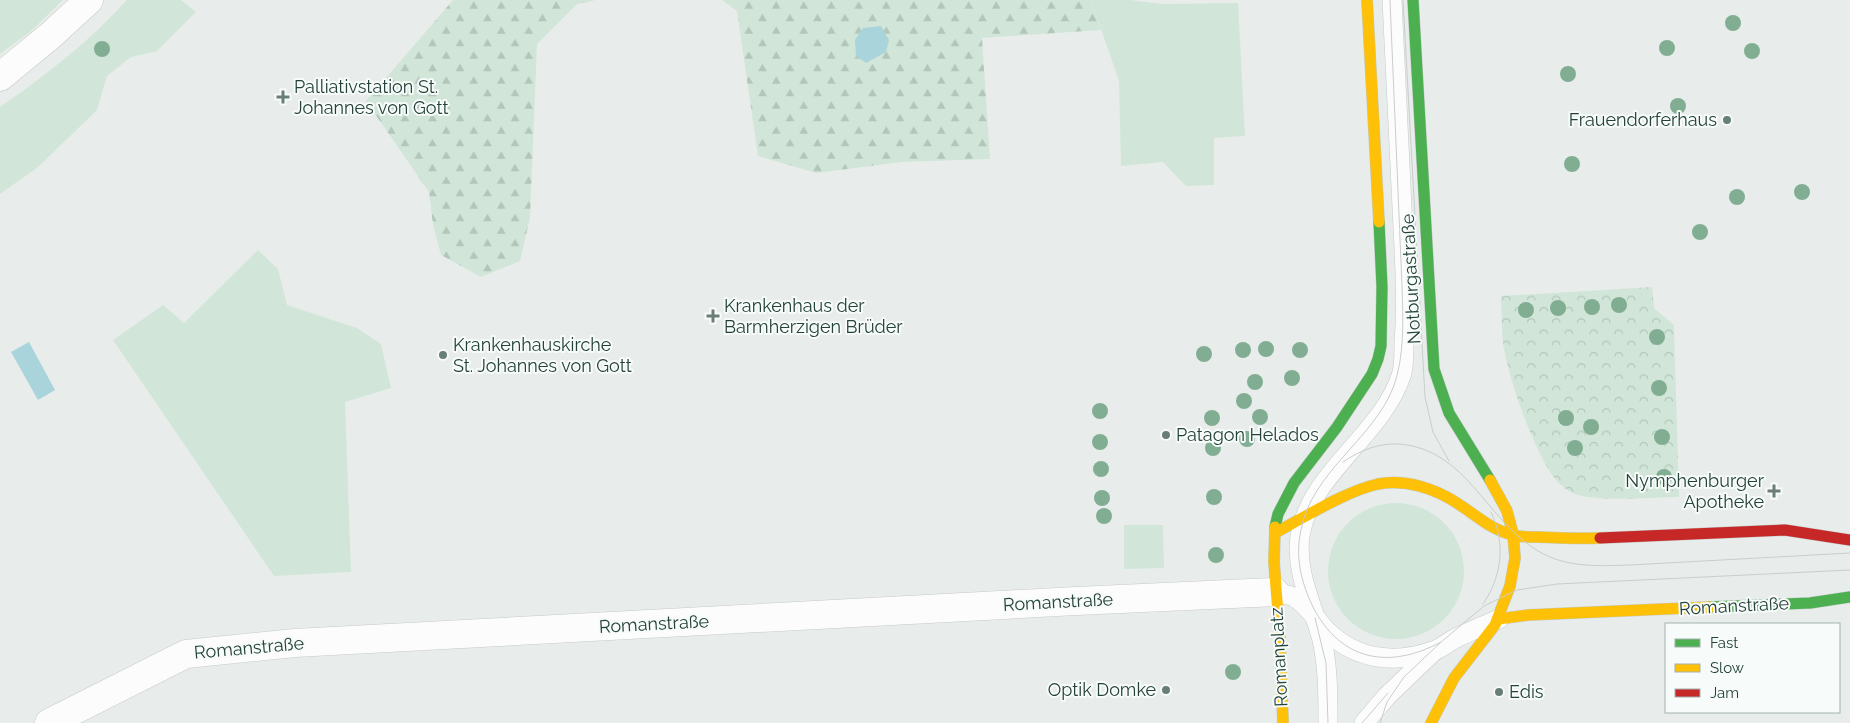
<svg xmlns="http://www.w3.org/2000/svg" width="1850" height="723" font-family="Raleway,sans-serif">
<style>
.green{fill:#d1e6d8}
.forest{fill:url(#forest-firs)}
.park{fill:url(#park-crowns)}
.water{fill:#a9d4db}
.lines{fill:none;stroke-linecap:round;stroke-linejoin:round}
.lane-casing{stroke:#c5cac8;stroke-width:20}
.street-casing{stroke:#c5cac8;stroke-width:29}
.fast-casing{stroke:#c3cbc8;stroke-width:12}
.slow-casing{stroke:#c3cbc8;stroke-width:12}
.jam-casing{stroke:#c3cbc8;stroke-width:12}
.lane{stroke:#fcfcfc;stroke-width:19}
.street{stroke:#fcfcfc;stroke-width:28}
.fast{stroke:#4caf50;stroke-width:11}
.slow{stroke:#ffc107;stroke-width:11}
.jam{stroke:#c62828;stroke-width:11}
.tram{stroke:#c9cdcc;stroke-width:1}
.tree{fill:#81ae93}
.poi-dot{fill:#697e78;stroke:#f7fbf9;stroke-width:2}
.labels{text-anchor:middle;stroke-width:4;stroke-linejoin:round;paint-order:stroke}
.poi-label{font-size:18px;fill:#24423a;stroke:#f7fbf9;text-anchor:start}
.street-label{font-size:18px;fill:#24423a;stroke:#f7fbf9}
</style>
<defs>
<pattern id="forest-firs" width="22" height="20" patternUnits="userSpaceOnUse" patternTransform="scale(1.25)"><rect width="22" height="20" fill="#d1e6d8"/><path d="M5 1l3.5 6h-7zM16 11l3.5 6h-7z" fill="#b3c6ba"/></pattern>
<pattern id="park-crowns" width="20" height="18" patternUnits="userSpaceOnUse" patternTransform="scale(1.25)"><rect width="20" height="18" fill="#d1e6d8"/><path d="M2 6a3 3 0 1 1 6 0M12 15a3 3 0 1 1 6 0" fill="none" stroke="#b3c6ba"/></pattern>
</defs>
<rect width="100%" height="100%" fill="#e8edeb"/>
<g class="green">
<polygon points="0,0 63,0 31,31 0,54"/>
<path d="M127 0H181L196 12 157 51 131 57 107 76 97 110 38 167 0 194V107C45 76 90 41 127 0Z"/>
<polygon points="1091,0 1130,0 1162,4 1238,3 1245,136 1214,138 1214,185 1186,186 1163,162 1121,166 1119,81"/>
<polygon points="258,250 278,269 287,305 357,328 381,344 391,388 345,402 351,572 274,576 113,340 163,305 184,323"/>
<circle cx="1396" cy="571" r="68"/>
<polygon points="1124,525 1163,525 1164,568 1124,569"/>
</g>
<g class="forest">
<polygon points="453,0 596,0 577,4 537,44 530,218 520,261 481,277 441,255 433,225 429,192 366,101"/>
<polygon points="722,0 1091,0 1101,30 982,38 990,159 902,162 816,173 758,156 737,11"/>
</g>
<path class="park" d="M1652 287 1654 308 1674 325 1679 497C1656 497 1591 503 1573 493 1562 488 1553 478 1547 467 1529 435 1511 385 1504 349 1501 332 1502 313 1501 296Z"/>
<g class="water">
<polygon points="881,26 889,40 886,52 866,63 856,56 855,40 863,28"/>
<polygon points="29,342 55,390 38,400 11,352"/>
</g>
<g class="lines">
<defs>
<g id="lane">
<path d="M1275 592C1281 594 1289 595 1294 597 1309 605 1317 622 1329 633 1358 660 1396 664 1433 651 1441 649 1448 642 1456 638 1470 631 1485 625 1499 619"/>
<path d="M1328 723C1328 695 1328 667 1322 640 1313 605 1295 573 1300 536 1310 472 1383 435 1402 373 1404 364 1404 352 1404 343 1407 304 1405 267 1403 228 1399 152 1396 76 1392 0"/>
<polyline points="1364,723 1387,696 1433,652"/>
</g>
<g id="street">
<polyline points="0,77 51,35 89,0"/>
<polyline points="49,723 186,654 295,643 1076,601 1275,592"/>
</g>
<g id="fast">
<polyline points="1413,0 1434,369 1449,413 1490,480"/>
<polyline points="1275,527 1278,514 1294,483 1337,427 1372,374 1378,359 1381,346 1382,287 1379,222"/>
<polyline points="1710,607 1810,603 1850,597"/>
</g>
<g id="slow">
<polyline points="1367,0 1379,222"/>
<polyline points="1275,527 1274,562 1280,639 1283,723"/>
<path d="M1275 533C1305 517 1346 491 1378 484 1405 479 1434 488 1457 503 1476 515 1491 530 1513 535 1520 537 1528 537 1535 537 1557 538 1578 539 1600 538"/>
<polyline points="1499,619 1528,615 1710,607"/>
<polyline points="1431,723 1454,678 1495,625 1510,586 1515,558 1513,534 1507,511 1490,480"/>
</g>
<polyline id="jam" points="1600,538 1785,530 1850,540"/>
</defs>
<use href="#lane" class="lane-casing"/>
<use href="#street" class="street-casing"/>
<use href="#fast" class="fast-casing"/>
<use href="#slow" class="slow-casing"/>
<use href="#jam" class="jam-casing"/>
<use href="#lane" class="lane"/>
<use href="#street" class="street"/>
<use href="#fast" class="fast"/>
<use href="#slow" class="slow"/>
<use href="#jam" class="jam"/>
<g class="tram">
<path d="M1390 0 1402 286C1403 319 1405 356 1393 388 1373 439 1311 473 1301 530 1295 557 1301 582 1313 607 1341 661 1389 670 1441 642"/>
<polyline points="1403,0 1425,397 1433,432 1449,461"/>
<path d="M1343 462C1361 450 1378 443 1400 444 1467 450 1485 519 1538 551 1566 568 1599 566 1630 565L1850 553"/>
<path d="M1483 604C1502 576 1506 544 1491 512"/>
<polyline points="1315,618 1326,663 1328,723"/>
<polyline points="1362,723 1388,693"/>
<polyline points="1380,723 1387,702 1404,677 1441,642 1484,606 1517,590 1557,584 1850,570"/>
</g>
</g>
<g class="tree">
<circle cx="1733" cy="23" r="8"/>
<circle cx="1667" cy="48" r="8"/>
<circle cx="102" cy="49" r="8"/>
<circle cx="1752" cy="51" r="8"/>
<circle cx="1568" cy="74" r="8"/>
<circle cx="1678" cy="106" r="8"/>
<circle cx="1572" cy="164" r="8"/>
<circle cx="1802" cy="192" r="8"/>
<circle cx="1737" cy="197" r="8"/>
<circle cx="1700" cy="232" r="8"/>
<circle cx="1619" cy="305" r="8"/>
<circle cx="1592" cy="307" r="8"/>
<circle cx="1558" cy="308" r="8"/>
<circle cx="1526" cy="310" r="8"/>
<circle cx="1657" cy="337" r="8"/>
<circle cx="1266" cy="349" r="8"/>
<circle cx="1243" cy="350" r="8"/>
<circle cx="1300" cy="350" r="8"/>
<circle cx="1204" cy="354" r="8"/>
<circle cx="1292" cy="378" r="8"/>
<circle cx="1255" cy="382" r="8"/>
<circle cx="1659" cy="388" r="8"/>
<circle cx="1244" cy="401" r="8"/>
<circle cx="1100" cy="411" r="8"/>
<circle cx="1260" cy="417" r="8"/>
<circle cx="1212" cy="418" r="8"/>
<circle cx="1566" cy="418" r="8"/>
<circle cx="1591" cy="427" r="8"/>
<circle cx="1662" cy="437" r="8"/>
<circle cx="1247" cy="439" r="8"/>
<circle cx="1100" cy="442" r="8"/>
<circle cx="1213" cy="448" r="8"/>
<circle cx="1575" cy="448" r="8"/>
<circle cx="1101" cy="469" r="8"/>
<circle cx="1664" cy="477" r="8"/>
<circle cx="1214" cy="497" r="8"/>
<circle cx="1102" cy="498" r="8"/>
<circle cx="1104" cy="516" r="8"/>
<circle cx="1216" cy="555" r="8"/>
<circle cx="1233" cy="672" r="8"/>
</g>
<g class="poi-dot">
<path d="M280.5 89.5h5v5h5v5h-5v5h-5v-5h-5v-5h5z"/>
<circle cx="1727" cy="120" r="5"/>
<path d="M710.5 308.5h5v5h5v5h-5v5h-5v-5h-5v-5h5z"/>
<circle cx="443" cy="355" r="5"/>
<circle cx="1166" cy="435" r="5"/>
<path d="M1771.5 483.5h5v5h5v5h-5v5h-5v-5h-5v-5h5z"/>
<circle cx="1166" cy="690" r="5"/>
<circle cx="1499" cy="692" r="5"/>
</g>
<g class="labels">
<g class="poi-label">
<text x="294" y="93">Palliativstation St.<tspan x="294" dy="21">Johannes von Gott</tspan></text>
<text x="1717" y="126" text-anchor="end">Frauendorferhaus</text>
<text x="724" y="312">Krankenhaus der<tspan x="724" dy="21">Barmherzigen Brüder</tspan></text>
<text x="453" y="351">Krankenhauskirche<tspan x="453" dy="21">St. Johannes von Gott</tspan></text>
<text x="1176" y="441">Patagon Helados</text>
<text x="1764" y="487" text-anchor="end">Nymphenburger<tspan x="1764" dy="21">Apotheke</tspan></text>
<text x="1156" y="696" text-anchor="end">Optik Domke</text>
<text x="1509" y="698">Edis</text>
</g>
<g class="street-label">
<text transform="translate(1411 279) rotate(-93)" y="6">Notburgastraße</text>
<text transform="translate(1058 602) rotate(-3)" y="6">Romanstraße</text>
<text transform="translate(1734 606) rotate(-3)" y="6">Romanstraße</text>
<text transform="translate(654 624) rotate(-3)" y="6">Romanstraße</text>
<text transform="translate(249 648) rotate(-5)" y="6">Romanstraße</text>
<text transform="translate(1279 657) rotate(-93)" y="6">Romanplatz</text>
</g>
</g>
<rect x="1665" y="623" width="175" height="90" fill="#f7fbf9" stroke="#a3b1ad"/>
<rect x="1675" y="639" width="25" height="8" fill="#4caf50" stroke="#a3b1ad"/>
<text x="1710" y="648" font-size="15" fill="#24423a">Fast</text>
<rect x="1675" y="664" width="25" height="8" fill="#ffc107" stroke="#a3b1ad"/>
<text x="1710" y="673" font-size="15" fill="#24423a">Slow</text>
<rect x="1675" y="689" width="25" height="8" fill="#c62828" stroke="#a3b1ad"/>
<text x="1710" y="698" font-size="15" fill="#24423a">Jam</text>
</svg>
